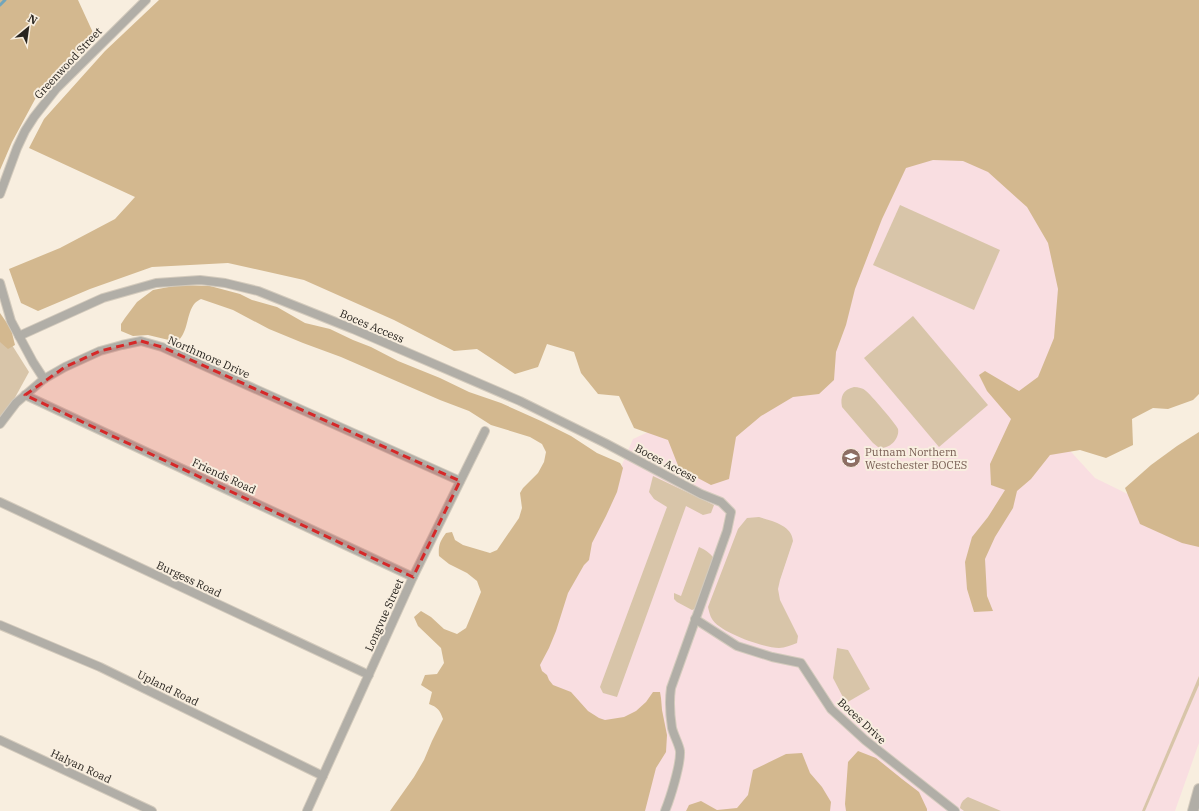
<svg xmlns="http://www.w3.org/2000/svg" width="1199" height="811" font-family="'IBM Plex Serif',serif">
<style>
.education{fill:#f9dee1}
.green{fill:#d8c5a9}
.forest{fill:#d3b88f}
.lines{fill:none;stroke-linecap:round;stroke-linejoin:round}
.stream{stroke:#72a5bb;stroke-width:3}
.minor-casing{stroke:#d3cabc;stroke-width:10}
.tertiary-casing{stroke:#d3cabc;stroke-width:12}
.minor{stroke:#b1aea7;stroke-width:8}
.tertiary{stroke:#b1aea7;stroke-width:10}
.marked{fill:#d62828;fill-opacity:0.2;stroke:#d62828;stroke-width:3;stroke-dasharray:8 5;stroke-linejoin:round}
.labels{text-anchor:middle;stroke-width:4;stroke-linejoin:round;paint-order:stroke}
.street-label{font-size:11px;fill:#28241f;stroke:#f8eedf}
.education-label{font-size:11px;fill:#785e54;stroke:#f8eedf;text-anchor:start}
</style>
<rect width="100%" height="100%" fill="#f8eedf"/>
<polygon class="education" points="914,96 1108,252 1041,419 1095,478 1199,529 1199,743 1175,811 634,811 525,690 633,439 819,353"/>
<g class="green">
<polygon points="900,205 1000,250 974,310 873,265"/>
<polygon points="913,316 988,405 939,447 864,358"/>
<polygon points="0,326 29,372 0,425"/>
<path d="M854 387C858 387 863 388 866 391 871 395 896 424 898 429 900 439 888 451 878 447 876 446 875 444 873 443L842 407C840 396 843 390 854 387Z"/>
<polygon points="653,476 714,505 711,513 703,515 686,506 617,697 603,693 600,687 667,507 654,499 649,492"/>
<path d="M759 517C772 521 792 525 793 541L780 580 778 589 780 600 798 636 797 643C791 645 785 648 779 648 764 648 719 632 712 619 710 616 709 611 708 607L738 529 747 518Z"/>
<path d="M699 547C706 550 712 554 716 562L697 608 692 610 677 602 674 599V593L681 596Z"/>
<polygon points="837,648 848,650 870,689 846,703 833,678"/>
<polygon points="1199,676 1199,685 1145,811 1142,811"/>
<path d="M968 797 1001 811H964L960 808C961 802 963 800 968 797Z"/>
</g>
<g class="forest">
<polygon points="0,0 78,0 95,37 40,90 12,142 0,170"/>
<polygon points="159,0 1199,0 1199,394 1193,400 1168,409 1153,408 1132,419 1133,445 1106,458 1080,450 1050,455 1031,479 1017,491 1013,508 995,537 985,559 987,596 993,611 974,612 967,589 965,562 972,537 988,517 1005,490 991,485 990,464 1011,419 987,391 979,375 985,371 1019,391 1038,377 1054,338 1058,289 1048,243 1027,207 988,172 963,161 933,160 906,168 882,219 855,289 846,325 836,352 834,380 819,394 793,397 761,416 736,437 729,479 711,485 679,468 668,440 634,428 619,396 598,394 581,373 574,352 547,344 538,367 515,374 477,349 454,351 394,320 304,280 228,263 152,267 90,289 38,311 21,303 9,269 60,248 115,219 135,197 29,148 44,119 105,51"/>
<path d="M179 285 210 286 240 294 252 300 277 307 305 323 330 329 353 340 371 347 398 361 440 378 469 392 501 403 541 421 571 436 597 453 620 463 623 468 617 492 606 516 592 543 589 560 584 565 568 593 556 631 549 648 540 665 542 671 547 675 549 680 553 685 571 692 588 711 599 718 605 720 624 717 636 711 646 702 653 692H660L661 698 662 710 667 735 666 752 656 768 645 811H390L414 777 424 760 432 741 443 719C440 710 437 707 429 704L432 692 421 685 425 675 437 674 444 663 441 648 418 626 414 617 421 611 431 617 444 629 457 634 466 628 481 592 477 581 467 573 449 564 439 556C438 546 440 541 446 533L452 532 455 540 463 545 490 553 497 550 519 518 522 508 520 493 523 488 538 473 544 462 546 452 542 444 530 437 491 425 469 411 440 400 341 357 303 343 269 329 233 310 201 299C199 300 197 301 195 303 186 313 189 332 177 342L148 335 133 336 121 331V324L125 318 137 302 153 290Z"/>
<polygon points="0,313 11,329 15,345 8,349 0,342"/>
<polygon points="1199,432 1199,547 1182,543 1140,524 1125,488 1151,465 1177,446"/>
<polygon points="858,751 876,758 902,779 919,792 927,809 927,811 846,811 845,804 848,762"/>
<polygon points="802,753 810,773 822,787 831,802 830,811 686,811 689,805 701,801 717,810 737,808 748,795 753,770 786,754"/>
</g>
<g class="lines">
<polyline class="stream" points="0,5 5,0"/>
<defs>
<g id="minor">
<polyline points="0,194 17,148 25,131 34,117 56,89 146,0"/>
<polyline points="0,283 11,321 33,362 44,379"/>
<path d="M19 336 103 298 156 283 200 280 225 283 258 291 353 329 520 401 605 443 701 494 721 502 731 512 727 531 671 688C669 702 670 715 672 728 674 736 679 744 680 751 681 764 670 799 665 811"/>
<polyline points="25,395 413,577"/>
<polyline points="0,424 16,403 44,379 65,367 100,351 122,345 141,341 162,347 460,481"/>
<polyline points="0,502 369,675"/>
<polyline points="695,619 737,646 772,657 801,663 831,709 865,740 955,811"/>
<polyline points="0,625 100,667 323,776"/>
<polyline points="0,740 152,811"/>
<polyline points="307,811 413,577 485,431"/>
</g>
<polyline id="tertiary" points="1193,811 1199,789"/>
</defs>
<use href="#minor" class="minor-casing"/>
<use href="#tertiary" class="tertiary-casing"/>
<use href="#minor" class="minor"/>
<use href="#tertiary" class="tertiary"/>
</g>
<path class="marked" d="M141 341 162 347 460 481 413 577 25 395 65 367 100 351Z"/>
<defs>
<symbol id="school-disc" viewBox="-11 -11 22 22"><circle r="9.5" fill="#8d6e63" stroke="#f8eedf"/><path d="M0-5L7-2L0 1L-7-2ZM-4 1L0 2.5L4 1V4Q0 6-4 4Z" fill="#fff"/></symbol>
</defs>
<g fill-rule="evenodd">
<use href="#school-disc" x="840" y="447" width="22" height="22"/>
</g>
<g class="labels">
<g class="street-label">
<text transform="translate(68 63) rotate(-47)" y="4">Greenwood Street</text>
<text transform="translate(372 326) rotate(23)" y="4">Boces Access</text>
<text transform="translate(209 357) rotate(24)" y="4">Northmore Drive</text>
<text transform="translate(666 463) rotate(28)" y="4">Boces Access</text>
<text transform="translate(224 476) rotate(25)" y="4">Friends Road</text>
<text transform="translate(189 579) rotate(25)" y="4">Burgess Road</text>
<text transform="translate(384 615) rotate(-66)" y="4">Longvue Street</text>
<text transform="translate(168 688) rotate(26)" y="4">Upland Road</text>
<text transform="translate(862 721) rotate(43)" y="4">Boces Drive</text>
<text transform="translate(81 766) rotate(25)" y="4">Halyan Road</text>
</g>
<g class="education-label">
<text x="865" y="456">Putnam Northern<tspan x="865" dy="13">Westchester BOCES</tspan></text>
</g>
</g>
<g transform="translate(28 28) rotate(29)" stroke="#f8eedf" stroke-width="3" paint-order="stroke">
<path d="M0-3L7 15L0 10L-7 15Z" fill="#28241f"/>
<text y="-6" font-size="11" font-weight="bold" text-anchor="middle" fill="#28241f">N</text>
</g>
</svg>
